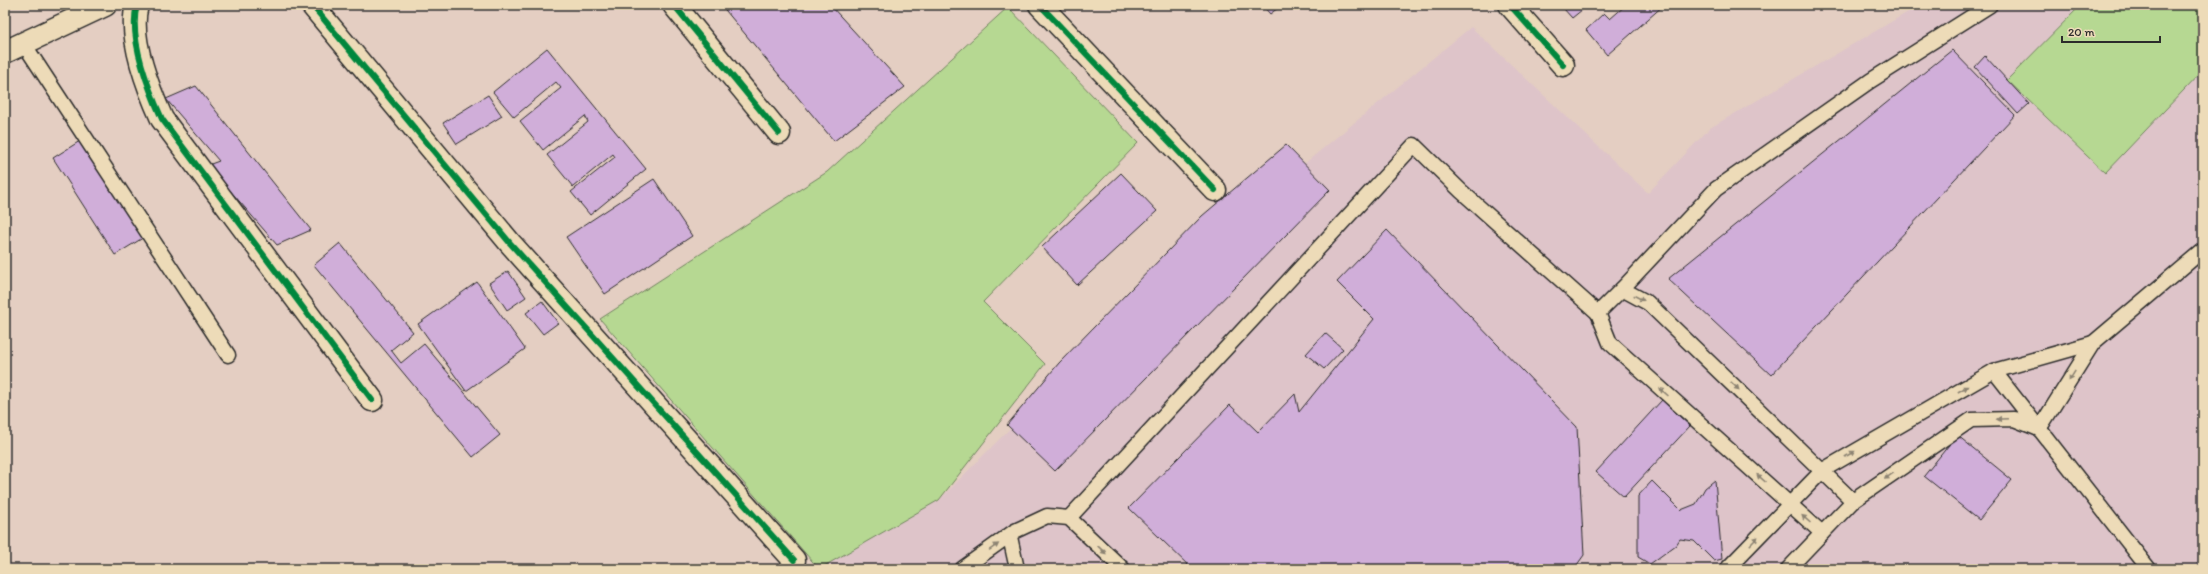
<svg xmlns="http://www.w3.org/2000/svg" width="2208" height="574" font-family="Itim,sans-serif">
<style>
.built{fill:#dec4c9}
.green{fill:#b6d892;stroke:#70825e}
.building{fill:#d0aed9;stroke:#2b2b2b}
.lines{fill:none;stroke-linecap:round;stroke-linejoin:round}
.lane-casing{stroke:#2b2b2b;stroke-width:17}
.street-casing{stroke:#2b2b2b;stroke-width:25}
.lane{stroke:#eddbb8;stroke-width:14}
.street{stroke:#eddbb8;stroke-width:22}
.cycleway-casing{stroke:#eddbb8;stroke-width:8}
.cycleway{stroke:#00873e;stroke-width:6}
.oneway{fill:#8c8372}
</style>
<rect width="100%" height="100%" fill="#e4cec2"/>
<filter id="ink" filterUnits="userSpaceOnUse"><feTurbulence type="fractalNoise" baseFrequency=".025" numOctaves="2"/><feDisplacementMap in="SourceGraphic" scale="8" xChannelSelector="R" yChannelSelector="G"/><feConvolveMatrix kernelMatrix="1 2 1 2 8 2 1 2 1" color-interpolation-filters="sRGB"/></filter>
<g filter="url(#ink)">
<polygon class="built" points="1920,5 2203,5 2203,569 819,569 939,500 1136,302 1471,27 1648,193 1710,128"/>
<g class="green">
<polygon points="2081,5 2203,5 2203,70 2105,173 2007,80"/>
<polygon points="1008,7 1138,143 983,302 1045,364 939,500 819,569 600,319 827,172"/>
</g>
<g class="building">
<polygon points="721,5 830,5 905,87 834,141"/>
<polygon points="1262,5 1282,5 1270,14"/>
<polygon points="1566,5 1588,5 1572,18 1563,8"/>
<polygon points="1626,5 1664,5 1607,55 1586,30 1604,13 1610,19"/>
<polygon points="547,48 646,169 590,215 571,192 615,157 613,154 573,187 547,155 588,122 585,116 543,150 520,121 561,88 556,82 514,117 493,92"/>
<polygon points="1952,50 2015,115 1771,375 1668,279"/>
<polygon points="1985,56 2029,104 2018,114 1975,67"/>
<polygon points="196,86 311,230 277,245 208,165 219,161 166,99"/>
<polygon points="488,95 502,116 457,144 443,123"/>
<polygon points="83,139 146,236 115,255 53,158"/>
<polygon points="1286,145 1330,190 1055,471 1007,425 1059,363 1202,216"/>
<polygon points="1121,173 1157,211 1077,285 1042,247"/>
<polygon points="654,179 692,236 605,294 566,237"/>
<polygon points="1387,230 1577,427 1584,555 1574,569 1192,569 1129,508 1230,405 1258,432 1295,394 1299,412 1374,319 1337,282"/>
<polygon points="340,243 413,332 391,350 401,363 424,344 500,435 473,457 314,265"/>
<polygon points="508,271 526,297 507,310 489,283"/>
<polygon points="477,282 525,349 466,391 418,324"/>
<polygon points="542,301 558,323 543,334 526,313"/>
<polygon points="1325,333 1343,349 1324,369 1306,354"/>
<polygon points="1662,400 1690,426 1624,497 1596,472"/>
<polygon points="1957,435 2012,480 1979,520 1924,476"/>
<polygon points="1715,480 1722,559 1714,561 1694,541 1680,539 1676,545 1650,564 1638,557 1638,496 1652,481 1681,510 1696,504 1705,488"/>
</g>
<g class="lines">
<defs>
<g id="lane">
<polyline points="24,44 228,355"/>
<polyline points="1622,289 1716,189 1870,81 1990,5"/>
<polyline points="1994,371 2149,569"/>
<polyline points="2039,429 2093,343 2203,250"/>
<polyline points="1069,518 1414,145 1461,191 1598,313"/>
<polyline points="1822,533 1610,343 1598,313 1622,289 1648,303 1853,501"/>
<polyline points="1010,537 1017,569"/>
<polyline points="962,569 1015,531 1047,516 1069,518 1123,569"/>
<polyline points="1727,569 1823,470 1994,371 2093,343"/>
<polyline points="1788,569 1853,501 1971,420 2014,419 2039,429"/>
</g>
<g id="street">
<path d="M137 5C128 37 149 90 162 119L372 400"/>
<polyline points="312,5 510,243 794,560"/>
<polyline points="674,5 779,133"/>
<polyline points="1040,5 1215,190"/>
<polyline points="1510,5 1563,65"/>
<polyline points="5,52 105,5"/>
</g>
</defs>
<use href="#lane" class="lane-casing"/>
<use href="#street" class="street-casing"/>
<use href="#lane" class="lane"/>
<use href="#street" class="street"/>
<defs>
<g id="cycleway">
<path d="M137 5C128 37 149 90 162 119L372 400"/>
<polyline points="312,5 510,243 794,560"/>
<polyline points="674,5 779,133"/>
<polyline points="1040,5 1215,190"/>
<polyline points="1510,5 1563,65"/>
</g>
</defs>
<use href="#cycleway" class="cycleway-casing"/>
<use href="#cycleway" class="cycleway"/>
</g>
<defs><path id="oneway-solid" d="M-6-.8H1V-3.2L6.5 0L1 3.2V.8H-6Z"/></defs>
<g class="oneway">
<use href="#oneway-solid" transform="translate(1639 298) rotate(27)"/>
<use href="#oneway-solid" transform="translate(2072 376) rotate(122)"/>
<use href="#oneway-solid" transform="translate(1735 386) rotate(44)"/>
<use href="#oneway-solid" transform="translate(1963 389) rotate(-30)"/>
<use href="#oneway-solid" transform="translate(1664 392) rotate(-138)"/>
<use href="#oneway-solid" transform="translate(2002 419) rotate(178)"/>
<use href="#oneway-solid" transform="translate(1850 454) rotate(-30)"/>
<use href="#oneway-solid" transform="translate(1889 476) rotate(145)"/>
<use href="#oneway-solid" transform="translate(1761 478) rotate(-138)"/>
<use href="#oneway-solid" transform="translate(1806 519) rotate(-138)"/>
<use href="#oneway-solid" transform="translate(1754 541) rotate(-46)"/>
<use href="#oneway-solid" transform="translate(994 547) rotate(-34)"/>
<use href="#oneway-solid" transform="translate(1102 550) rotate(43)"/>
</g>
</g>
<rect width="2208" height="574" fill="none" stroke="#eddbb8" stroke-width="20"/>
<rect x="10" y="10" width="2188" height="554" fill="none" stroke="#2b2b2b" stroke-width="1.5" filter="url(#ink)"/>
<path d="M2062 36v6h98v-6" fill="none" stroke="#2b2b2b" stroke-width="2"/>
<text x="2068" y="36" font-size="12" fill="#2b2b2b" stroke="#eddbb8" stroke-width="3" paint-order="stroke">20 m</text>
</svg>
